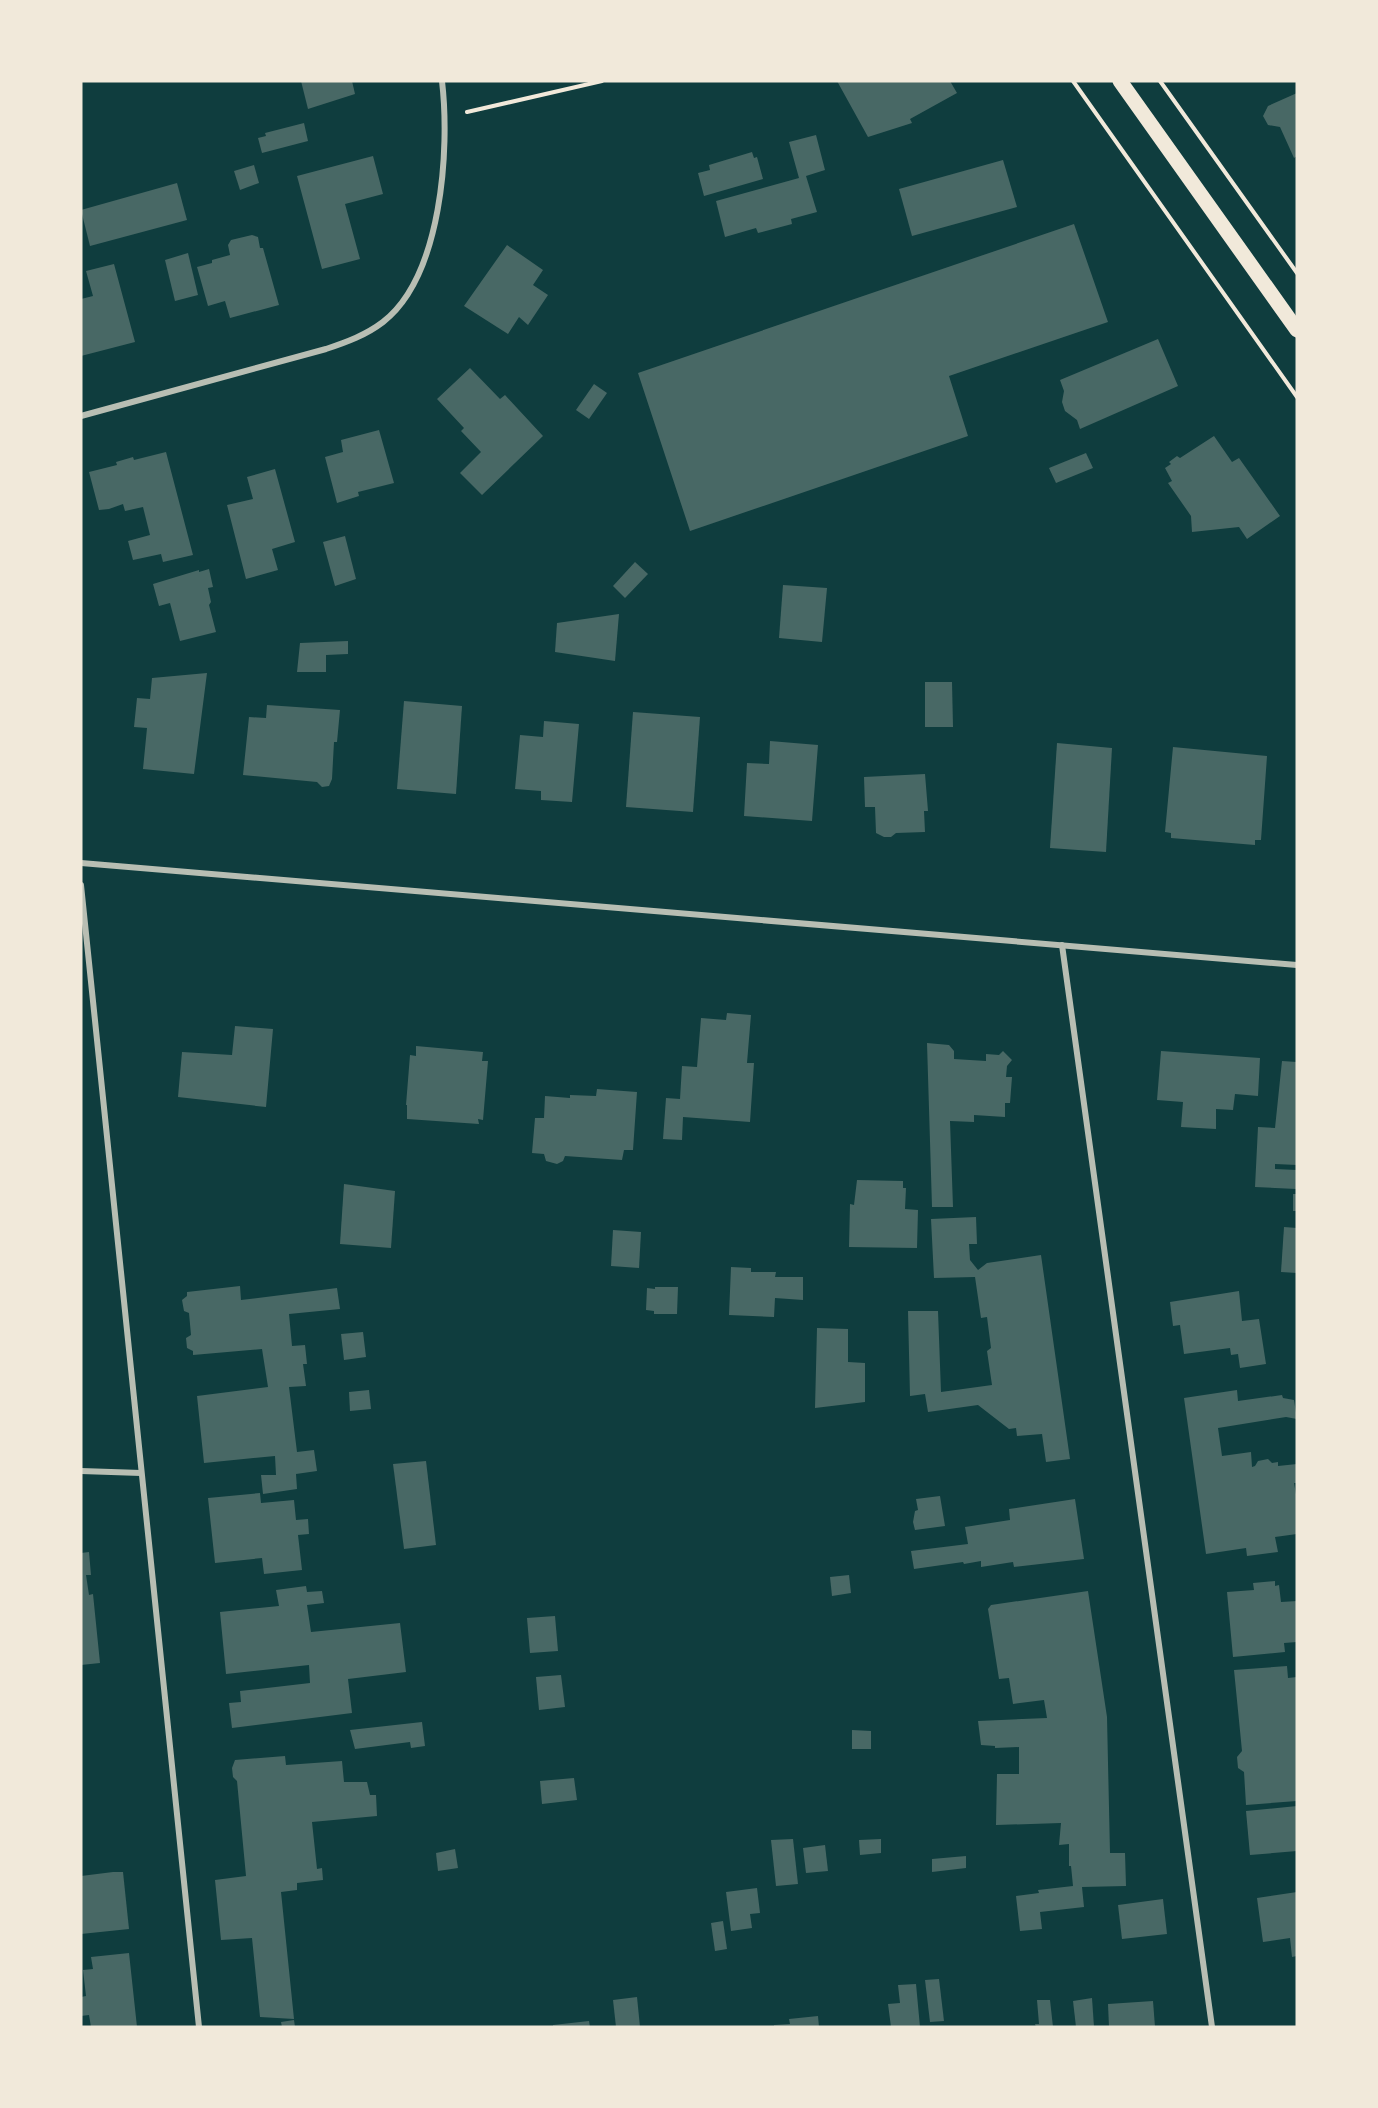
<svg xmlns="http://www.w3.org/2000/svg" width="1378" height="2108" font-family="Raleway,sans-serif">
<style>
.building{fill:#486865}
.lines{fill:none;stroke-linecap:round;stroke-linejoin:round}
.path{stroke:#f1e9da;stroke-width:4}
.minor{stroke:#b8beb3;stroke-width:6}
.primary{stroke:#f1e9da;stroke-width:15}
</style>
<rect width="100%" height="100%" fill="#0f3d3e"/>
<g class="building">
<polygon points="301,81 352,81 355,94 308,109"/>
<polygon points="837,81 950,81 957,93 910,119 912,123 868,137"/>
<polygon points="1297,93 1297,156 1294,158 1280,127 1268,125 1263,116 1268,106"/>
<polygon points="304,123 308,141 262,153 258,138 266,136 265,133"/>
<polygon points="816,135 825,170 806,176 817,212 791,219 792,224 758,233 756,228 725,237 716,201 799,178 789,142"/>
<polygon points="752,152 754,158 757,157 763,179 704,196 698,173 710,170 709,165"/>
<polygon points="373,156 383,194 345,204 360,259 322,269 297,176"/>
<polygon points="1003,160 1017,207 912,236 899,189"/>
<polygon points="254,165 259,183 240,190 234,171"/>
<polygon points="177,183 187,220 90,246 81,210"/>
<polygon points="1074,224 1108,322 949,376 968,436 690,531 638,373"/>
<polygon points="252,235 258,237 260,248 263,248 279,305 230,318 225,301 208,306 197,267 212,263 212,260 230,255 228,245 231,240"/>
<polygon points="507,245 543,270 533,285 548,295 528,325 519,317 508,334 464,306"/>
<polygon points="188,253 198,295 175,301 165,260"/>
<polygon points="114,264 135,342 81,356 81,299 93,296 86,271"/>
<polygon points="1158,339 1178,386 1080,429 1077,420 1065,411 1062,402 1064,391 1060,380"/>
<polygon points="470,368 500,399 505,395 543,436 482,495 460,473 481,452 461,431 464,428 437,399"/>
<polygon points="594,384 607,393 589,419 576,410"/>
<polygon points="379,430 394,483 358,492 359,496 337,503 325,457 343,452 341,440"/>
<polygon points="1214,436 1232,462 1239,458 1280,516 1247,539 1239,527 1192,532 1191,516 1168,483 1172,481 1165,468 1171,464 1169,462 1177,456 1180,458"/>
<polygon points="166,452 193,555 163,562 161,554 133,560 128,541 150,535 143,507 125,511 123,504 109,509 99,510 89,472 117,465 116,462 133,457 134,460"/>
<polygon points="1086,453 1093,468 1056,483 1049,468"/>
<polygon points="275,469 295,542 272,549 278,570 246,579 227,505 253,499 247,477"/>
<polygon points="345,536 356,579 335,586 323,542"/>
<polygon points="635,562 648,574 625,598 613,586"/>
<polygon points="209,569 213,587 208,588 211,602 209,605 216,632 180,641 170,603 159,606 153,584 199,570 199,572"/>
<polygon points="783,585 827,588 822,642 779,638"/>
<polygon points="619,614 615,661 555,652 557,623"/>
<polygon points="348,641 348,654 326,655 326,672 297,672 300,643"/>
<polygon points="207,673 194,774 143,769 147,728 134,727 137,698 150,699 152,678"/>
<polygon points="925,682 952,682 953,727 925,727"/>
<polygon points="404,701 462,706 456,794 397,789"/>
<polygon points="267,705 340,710 337,742 334,742 332,779 329,786 322,787 317,782 243,775 249,717 266,718"/>
<polygon points="633,712 700,717 693,812 626,807"/>
<polygon points="544,721 579,724 572,802 541,800 541,791 515,789 520,735 543,737"/>
<polygon points="770,741 818,745 812,821 744,816 747,763 769,764"/>
<polygon points="1057,743 1112,748 1106,852 1050,848"/>
<polygon points="1173,747 1267,756 1261,840 1255,840 1255,845 1171,838 1171,833 1165,832"/>
<polygon points="925,774 928,811 924,811 925,832 896,833 891,837 884,837 876,833 875,807 865,807 864,777"/>
<polygon points="727,1013 751,1015 747,1063 754,1063 750,1122 683,1117 682,1140 663,1139 666,1098 680,1099 682,1066 697,1067 701,1018 726,1020"/>
<polygon points="235,1026 273,1029 266,1107 178,1097 182,1052 232,1055"/>
<polygon points="927,1043 949,1045 954,1051 954,1059 986,1061 986,1054 999,1055 1003,1051 1012,1060 1007,1066 1006,1077 1012,1077 1010,1103 1005,1103 1005,1117 974,1115 974,1122 950,1121 953,1207 932,1207"/>
<polygon points="416,1046 483,1052 482,1061 488,1061 483,1120 478,1119 479,1124 407,1119 407,1105 406,1105 410,1055 416,1056"/>
<polygon points="1161,1051 1260,1058 1258,1096 1235,1094 1233,1110 1216,1109 1216,1129 1181,1127 1183,1102 1157,1100"/>
<polygon points="1282,1061 1297,1062 1297,1165 1275,1164 1275,1169 1297,1170 1296,1189 1255,1187 1258,1127 1275,1128"/>
<polygon points="597,1089 637,1092 633,1150 624,1150 622,1160 565,1156 563,1161 557,1164 546,1161 544,1154 532,1153 535,1118 544,1118 545,1096 570,1098 570,1095 596,1096"/>
<polygon points="857,1180 903,1181 903,1188 906,1188 905,1209 918,1210 917,1248 849,1247 850,1204 854,1205"/>
<polygon points="344,1184 395,1191 391,1248 340,1244"/>
<rect x="1293" y="1194" width="4" height="17"/>
<polygon points="976,1217 977,1244 969,1244 970,1260 978,1270 987,1263 1041,1255 1070,1459 1046,1462 1042,1434 1017,1436 1016,1428 1009,1429 978,1405 928,1412 925,1394 910,1396 908,1311 938,1311 941,1392 992,1385 987,1351 991,1348 987,1317 981,1318 975,1277 934,1278 931,1219"/>
<polygon points="1284,1227 1297,1228 1297,1273 1281,1272"/>
<polygon points="613,1230 641,1232 639,1268 611,1266"/>
<polygon points="731,1267 751,1268 751,1272 776,1272 775,1277 803,1277 803,1300 775,1298 774,1317 729,1315"/>
<polygon points="240,1286 241,1300 337,1288 340,1309 289,1314 292,1346 305,1345 307,1364 303,1364 306,1386 289,1387 297,1452 314,1450 317,1471 296,1474 297,1489 263,1494 261,1475 276,1475 275,1456 204,1463 197,1396 268,1387 262,1349 193,1355 193,1351 187,1348 186,1338 191,1335 189,1313 184,1311 182,1300 187,1296 187,1292"/>
<polygon points="655,1287 678,1287 677,1314 654,1314 654,1311 646,1310 647,1288 655,1289"/>
<polygon points="1239,1291 1242,1321 1259,1319 1266,1364 1240,1368 1238,1354 1231,1355 1230,1348 1184,1354 1180,1325 1173,1326 1170,1302"/>
<polygon points="817,1328 848,1329 848,1362 865,1363 865,1402 815,1408"/>
<polygon points="363,1332 366,1357 344,1360 341,1334"/>
<polygon points="369,1390 371,1409 350,1411 349,1392"/>
<polygon points="1237,1390 1238,1401 1282,1395 1283,1398 1294,1400 1297,1419 1286,1417 1218,1428 1222,1456 1251,1452 1252,1467 1255,1466 1258,1461 1268,1459 1272,1463 1278,1462 1278,1466 1297,1464 1297,1483 1294,1483 1297,1500 1297,1534 1275,1537 1278,1552 1247,1556 1246,1548 1206,1554 1184,1398"/>
<polygon points="426,1461 436,1545 404,1549 393,1464"/>
<polygon points="260,1493 261,1503 294,1500 296,1520 308,1519 309,1534 298,1535 302,1570 264,1574 262,1558 215,1563 208,1498"/>
<polygon points="940,1496 945,1526 915,1530 913,1522 915,1511 918,1510 916,1499"/>
<polygon points="1075,1499 1084,1559 1014,1567 1013,1562 981,1567 981,1561 964,1564 963,1562 914,1569 911,1551 968,1544 965,1527 1010,1520 1009,1509"/>
<polygon points="89,1552 91,1575 86,1575 89,1595 93,1594 100,1663 81,1665 81,1553"/>
<polygon points="849,1575 851,1593 832,1596 830,1577"/>
<polygon points="1275,1581 1275,1586 1279,1585 1281,1602 1297,1601 1297,1642 1284,1643 1285,1652 1233,1657 1227,1592 1254,1590 1253,1583"/>
<polygon points="306,1586 307,1592 322,1591 324,1603 307,1605 311,1632 400,1623 406,1672 348,1679 352,1713 232,1728 229,1703 241,1702 240,1691 310,1683 309,1665 226,1674 220,1612 279,1606 276,1590"/>
<polygon points="1088,1591 1107,1717 1110,1853 1125,1853 1126,1886 1082,1887 1084,1907 1040,1912 1042,1929 1020,1931 1016,1896 1039,1893 1038,1890 1073,1886 1071,1866 1069,1866 1069,1844 1059,1845 1061,1823 996,1825 997,1774 1019,1774 1019,1747 995,1748 995,1746 981,1745 978,1721 1047,1718 1044,1700 1013,1704 1009,1678 999,1679 988,1609 991,1605"/>
<polygon points="555,1616 558,1651 530,1653 527,1618"/>
<polygon points="1287,1666 1288,1678 1297,1677 1297,1801 1246,1805 1244,1772 1238,1768 1237,1757 1242,1751 1234,1670"/>
<polygon points="561,1675 565,1707 539,1710 536,1677"/>
<polygon points="422,1722 425,1746 411,1748 410,1742 355,1749 350,1730"/>
<polygon points="852,1730 871,1731 871,1749 852,1749"/>
<polygon points="285,1756 286,1765 342,1761 344,1782 367,1782 370,1795 376,1795 377,1816 312,1822 317,1869 322,1868 323,1880 297,1883 297,1890 281,1892 294,2019 260,2017 252,1938 221,1940 215,1880 246,1876 237,1781 233,1777 232,1768 235,1760"/>
<polygon points="574,1778 577,1800 542,1804 540,1781"/>
<polygon points="1297,1806 1297,1851 1250,1855 1246,1811"/>
<polygon points="793,1839 798,1884 776,1886 771,1840"/>
<polygon points="881,1839 881,1853 860,1855 859,1840"/>
<polygon points="825,1845 828,1871 806,1873 803,1848"/>
<polygon points="455,1849 458,1868 438,1871 436,1853"/>
<polygon points="966,1856 966,1868 932,1872 932,1859"/>
<polygon points="113,1872 123,1872 129,1929 81,1934 81,1876"/>
<polygon points="757,1888 760,1913 750,1914 752,1928 731,1931 726,1892"/>
<polygon points="1297,1892 1297,1956 1292,1957 1290,1938 1263,1942 1257,1898"/>
<polygon points="1163,1899 1167,1934 1122,1939 1118,1905"/>
<polygon points="723,1921 727,1949 715,1951 711,1923"/>
<polygon points="129,1953 137,2027 91,2027 89,2015 81,2016 81,1997 86,1996 83,1970 93,1969 91,1957"/>
<polygon points="939,1979 944,2021 930,2022 925,1980"/>
<polygon points="916,1984 920,2027 891,2027 888,2004 900,2003 898,1985"/>
<polygon points="637,1997 640,2027 616,2027 613,2000"/>
<polygon points="1092,1998 1094,2027 1076,2027 1073,2001"/>
<polygon points="1037,2000 1050,2000 1053,2027 1036,2027 1035,2024 1039,2024"/>
<polygon points="1153,2001 1155,2027 1109,2027 1108,2004"/>
<polygon points="818,2016 819,2027 774,2027 774,2025 790,2024 789,2019"/>
<polygon points="294,2020 295,2027 282,2027 281,2022"/>
<polygon points="589,2021 590,2027 553,2027 553,2025"/>
</g>
<g class="lines">
<g class="path">
<polyline points="1073,81 1297,397"/>
<polyline points="1160,81 1297,273"/>
<polyline points="467,112 602,81"/>
</g>
<g class="minor">
<path d="M81 416 326 349C347 342 366 335 383 322 442 276 450 149 442 81"/>
<polyline points="81,863 1297,965"/>
<polyline points="81,885 199,2027"/>
<polyline points="1062,945 1212,2027"/>
<polyline points="81,1471 141,1473"/>
</g>
<polyline class="primary" points="1120,81 1297,330"/>
</g>
<rect width="1378" height="2108" fill="none" stroke="#f1e9da" stroke-width="165"/>
</svg>
